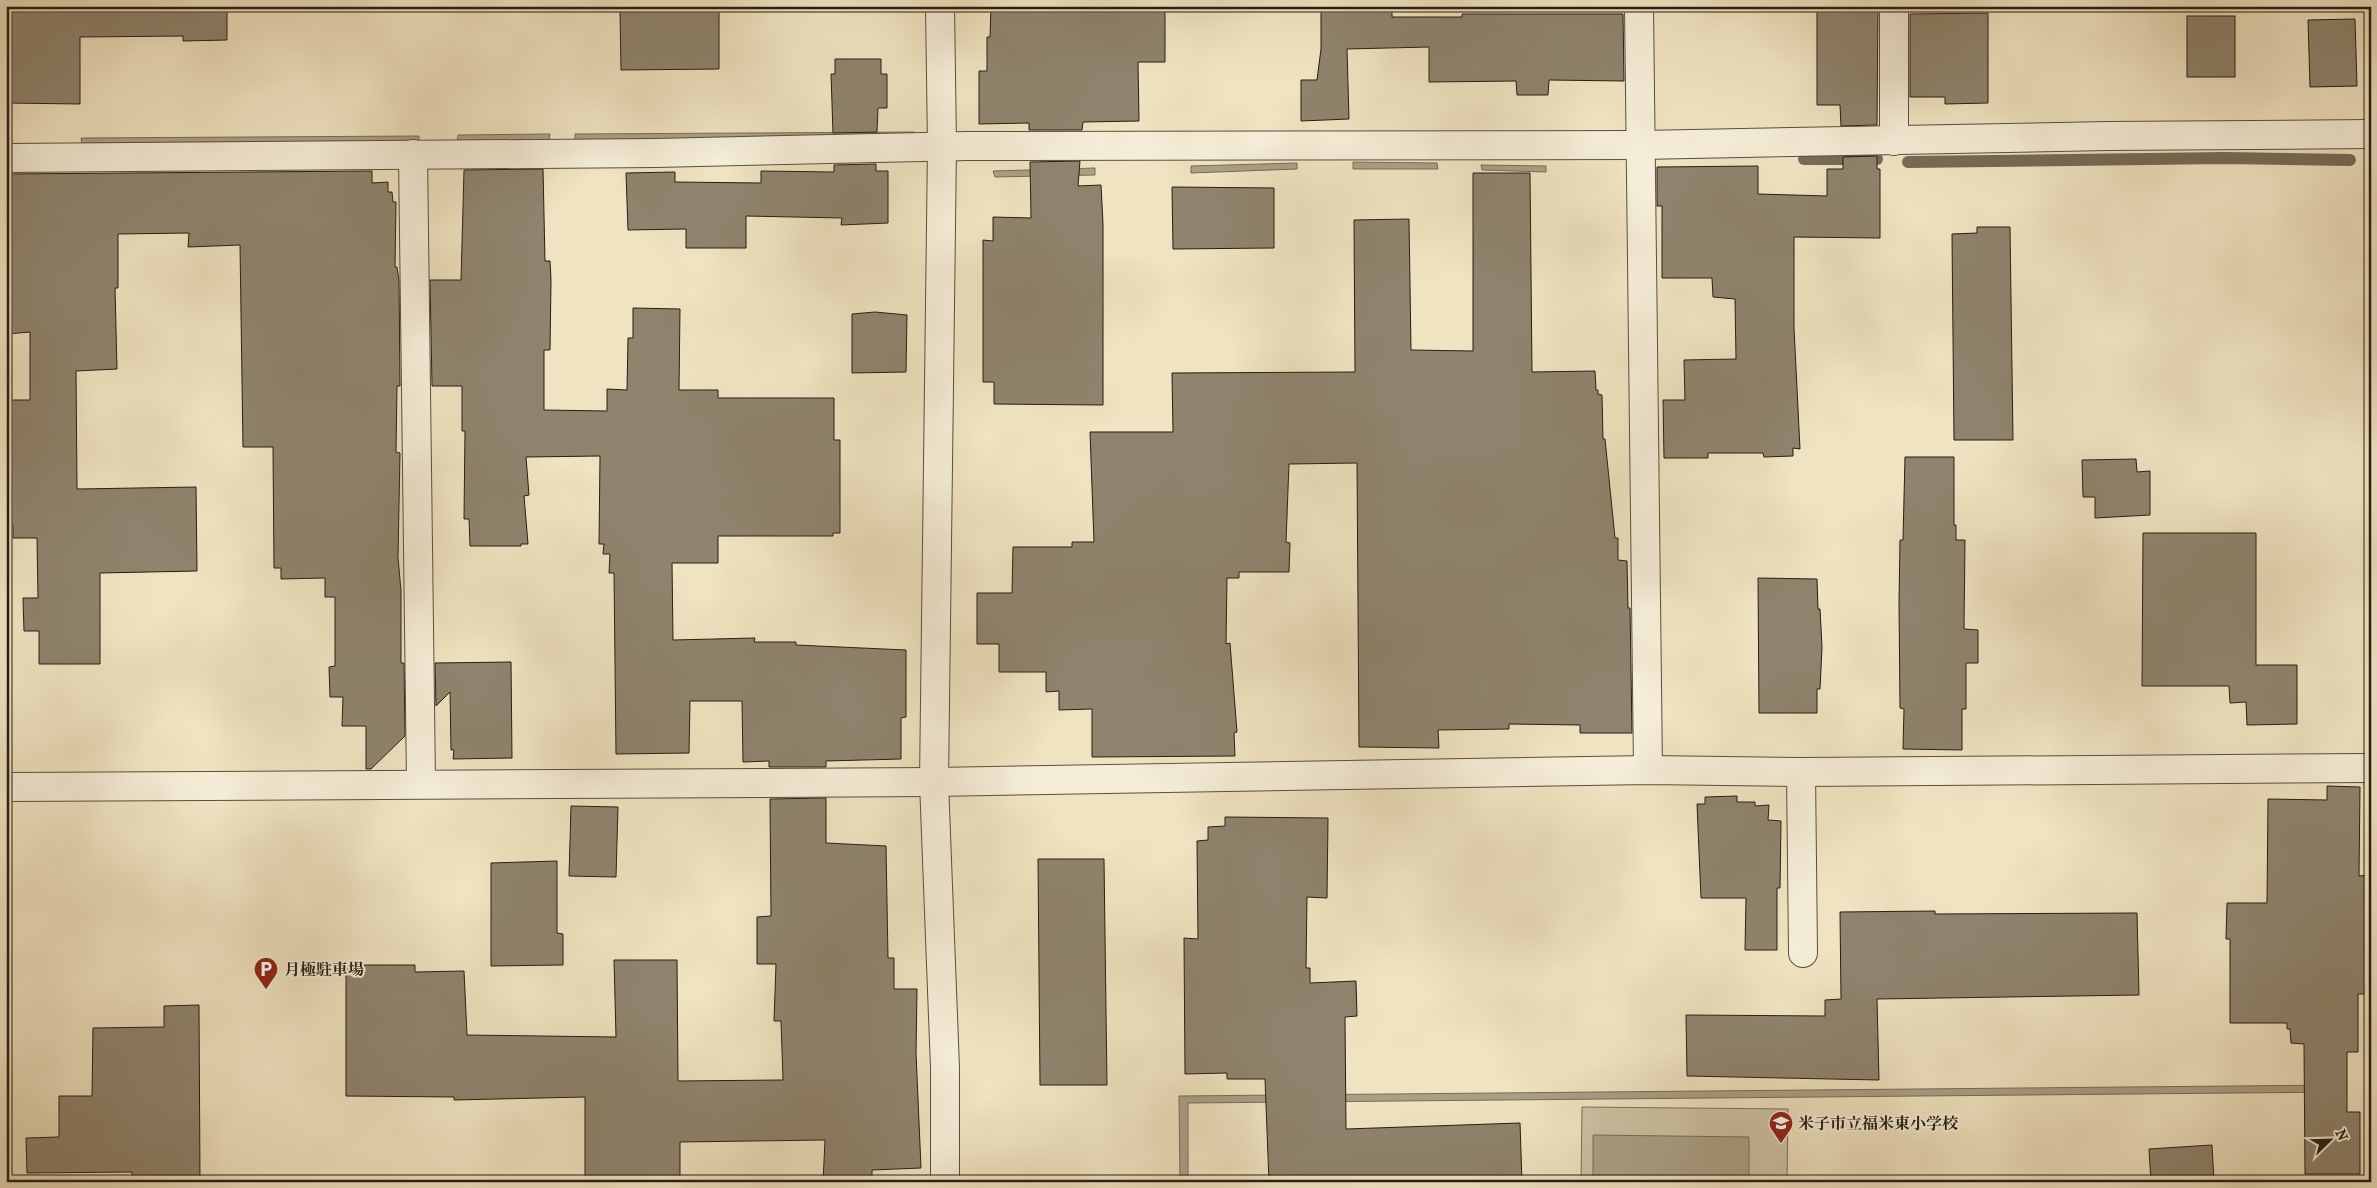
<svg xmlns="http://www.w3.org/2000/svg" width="2377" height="1188" font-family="'IM FELL French Canon','Noto Serif JP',serif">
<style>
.green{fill:#cec2a4;stroke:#7a705c}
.water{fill:#aba086;stroke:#766c58}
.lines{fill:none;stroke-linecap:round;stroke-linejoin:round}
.stream{stroke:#766c58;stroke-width:12}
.building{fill:#8f846e;stroke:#261e14}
.minor-casing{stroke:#584f3f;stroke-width:30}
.minor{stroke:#f5edd7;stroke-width:28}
.labels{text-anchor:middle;stroke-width:4;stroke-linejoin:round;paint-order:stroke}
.poi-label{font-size:16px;font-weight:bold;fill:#261e14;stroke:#f5edd7;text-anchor:start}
</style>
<rect width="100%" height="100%" fill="#f0e3c1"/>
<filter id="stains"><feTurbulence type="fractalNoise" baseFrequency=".004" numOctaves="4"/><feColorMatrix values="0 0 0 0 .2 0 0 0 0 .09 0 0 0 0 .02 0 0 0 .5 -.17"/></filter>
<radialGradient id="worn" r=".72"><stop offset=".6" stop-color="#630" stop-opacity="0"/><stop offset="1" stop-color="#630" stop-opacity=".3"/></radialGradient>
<polygon class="green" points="1582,1107 1788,1109 1787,1182 1581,1182"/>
<g class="water">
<polygon points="914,132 914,139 575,140 575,134"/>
<polygon points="550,134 549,141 457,141 458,135"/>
<polygon points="419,136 419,141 82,145 81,138"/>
<polygon points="1353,162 1437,163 1438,169 1353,169"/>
<polygon points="1297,163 1297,169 1191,173 1191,166"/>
<polygon points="1481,165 1546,166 1546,172 1482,170"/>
<polygon points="1095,168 1095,175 995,177 993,171"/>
<polygon points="2339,1085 2341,1092 1188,1103 1188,1182 1180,1182 1179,1096"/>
<polygon points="1593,1135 1749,1137 1749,1182 1593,1182"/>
</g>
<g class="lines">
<g class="stream">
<polyline points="1804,159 1877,159"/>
<polyline points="1908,162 2224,158 2350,160"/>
</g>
</g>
<g class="building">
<polygon points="6,6 227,6 227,40 183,41 183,36 80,37 80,104 6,103"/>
<polygon points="991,6 1165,6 1165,62 1138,62 1139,121 1083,122 1082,130 1029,130 1029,123 979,124 979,71 987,71 987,37 990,37"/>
<polygon points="1321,6 1392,6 1392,17 1462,17 1462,14 1623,14 1624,81 1549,80 1548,95 1517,95 1516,81 1429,82 1429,47 1347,49 1349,119 1301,121 1301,80 1317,80 1321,49"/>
<polygon points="1817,6 1878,6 1877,125 1841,126 1840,105 1817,105"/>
<polygon points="719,11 719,69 621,70 620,12"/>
<polygon points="1988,13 1988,103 1945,104 1945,97 1910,97 1910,14"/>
<rect x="2187" y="16" width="48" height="61"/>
<polygon points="2355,19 2357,86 2310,87 2308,20"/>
<polygon points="835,59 881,59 881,74 887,74 887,108 878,108 877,132 833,133 831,74 835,74"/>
<polygon points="1877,156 1877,169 1880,169 1880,238 1794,237 1794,328 1800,449 1793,448 1793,456 1764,457 1763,453 1708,453 1708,458 1664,458 1663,400 1685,400 1684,360 1736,359 1735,299 1713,297 1712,278 1662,278 1662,206 1657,206 1657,167 1758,166 1758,194 1827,196 1827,169 1843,169 1843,157"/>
<polygon points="1080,161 1078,186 1101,185 1103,224 1103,405 994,404 994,382 983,382 983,240 993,241 993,217 1031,218 1030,162"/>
<polygon points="876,164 876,171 888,171 888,223 841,225 842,218 746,216 746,248 686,248 686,229 628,230 626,173 675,172 675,182 761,183 761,171 834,172 834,165"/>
<polygon points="543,169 545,261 550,261 551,280 550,350 544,350 544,410 607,411 607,389 627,390 628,338 633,338 633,308 680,309 679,390 718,390 718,398 834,398 834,440 840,440 840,533 833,533 833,536 718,536 718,563 672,563 673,640 755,638 754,642 796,642 796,645 906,650 906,717 901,718 901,759 826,761 826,767 769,767 769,761 743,762 742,701 690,701 689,753 616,754 614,573 609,573 610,554 603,554 604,544 599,544 600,456 526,457 529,495 524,496 528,544 521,544 521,546 470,546 469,519 464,519 465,431 462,431 462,386 432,386 430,280 461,280 464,170"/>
<polygon points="372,171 372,183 388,182 388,192 392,192 393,202 396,202 395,267 397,267 399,280 400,386 397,386 396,452 400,453 398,557 401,591 401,663 404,663 405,736 371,769 366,769 366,726 342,726 343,697 330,697 329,667 335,666 335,597 325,597 325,578 281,579 281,568 274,568 273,447 243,447 240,245 188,247 189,233 118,234 118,288 115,288 117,369 76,371 77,489 196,487 197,571 100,573 100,664 39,664 39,631 24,631 23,598 38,598 37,538 13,538 13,525 7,525 6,400 30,400 30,332 6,334 6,174"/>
<polygon points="1473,173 1530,173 1532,372 1595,371 1596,390 1598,390 1598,394 1602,395 1603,439 1605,439 1615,538 1618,538 1618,560 1627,561 1628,608 1630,608 1632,733 1580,733 1580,725 1509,724 1509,729 1438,730 1439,748 1359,747 1357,463 1289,464 1286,542 1290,543 1289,572 1239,572 1239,578 1227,578 1226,644 1230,643 1237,732 1234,733 1235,756 1092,757 1092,709 1059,710 1059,691 1046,692 1046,672 999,672 999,644 977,644 977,593 1012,593 1013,547 1072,547 1072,542 1094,542 1090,432 1173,432 1172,373 1355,372 1354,220 1409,219 1411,350 1473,351"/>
<polygon points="1172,187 1274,188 1274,248 1173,249"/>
<polygon points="1977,227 2010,227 2013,440 1954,440 1952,234 1977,233"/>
<polygon points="875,312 907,315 906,372 852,373 852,314"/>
<polygon points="1905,457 1954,457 1954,525 1956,525 1956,540 1965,540 1964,629 1978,630 1978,663 1966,663 1966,709 1962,709 1962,750 1903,749 1904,709 1900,708 1899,602 1900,540 1903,540"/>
<polygon points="2136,459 2137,472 2150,471 2150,515 2095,518 2095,497 2083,497 2082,460"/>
<polygon points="2143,533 2256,533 2256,665 2297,665 2297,724 2247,725 2246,702 2230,703 2229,686 2142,686"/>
<polygon points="1758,578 1817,579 1818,609 1820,609 1822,647 1820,689 1817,689 1817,713 1759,713"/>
<polygon points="511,662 512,758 453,759 454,750 451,750 450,692 436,706 435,663"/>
<polygon points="2327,786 2360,787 2359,876 2370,875 2371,994 2358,994 2358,1052 2347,1052 2347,1112 2360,1112 2360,1174 2305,1174 2304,1044 2291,1043 2290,1029 2287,1029 2287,1023 2230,1023 2230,939 2226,939 2227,903 2267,903 2268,799 2327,800"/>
<polygon points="1737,796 1737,802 1755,802 1755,806 1769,805 1768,820 1781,821 1780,888 1777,888 1777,950 1745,950 1746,898 1701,898 1697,804 1705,804 1705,797"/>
<polygon points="826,798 826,843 886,846 888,958 894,958 894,989 917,989 916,1053 921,1168 872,1170 872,1182 823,1182 825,1140 680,1142 680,1182 585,1182 585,1097 454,1100 454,1097 346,1096 346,965 415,965 415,972 464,971 467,1035 616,1037 614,960 677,960 678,1081 783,1080 781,1021 774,1021 776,964 757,964 757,917 771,916 770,799"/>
<polygon points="571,806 618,807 616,877 569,876"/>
<polygon points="1225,817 1328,818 1327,898 1307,897 1306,968 1310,968 1310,983 1356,981 1357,1016 1345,1017 1346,1129 1520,1123 1522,1182 1269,1182 1265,1079 1227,1079 1227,1073 1185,1074 1184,938 1198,939 1197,841 1208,840 1208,827 1225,826"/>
<polygon points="1038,859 1104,859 1107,1085 1040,1085"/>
<polygon points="557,861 557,933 563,934 563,965 491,966 491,863"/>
<polygon points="1935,911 1935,914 2137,913 2139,995 1877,999 1879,1080 1687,1076 1686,1015 1825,1016 1825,1000 1841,999 1840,912"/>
<polygon points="199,1005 200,1182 132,1182 132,1172 27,1173 26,1138 59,1137 59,1096 92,1096 93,1028 164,1027 164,1006"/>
<polygon points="2212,1145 2214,1182 2151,1182 2149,1149"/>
</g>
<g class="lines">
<defs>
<g id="minor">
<polyline points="940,6 942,146 934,782 945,1068 945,1182"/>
<polyline points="1639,6 1648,770"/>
<polyline points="1894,6 1894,141"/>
<polyline points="413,154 421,784"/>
<polyline points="6,158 656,153 968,146 1640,145 2107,136 2371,134"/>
<polyline points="1801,772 1803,953"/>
<polyline points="6,787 934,782 1648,770 1801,772 2371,768"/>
</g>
</defs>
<use href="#minor" class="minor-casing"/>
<use href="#minor" class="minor"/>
</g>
<defs>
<symbol id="parking-pin" viewBox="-11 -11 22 30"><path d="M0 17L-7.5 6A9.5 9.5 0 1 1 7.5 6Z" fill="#8f2418" stroke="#f5edd7"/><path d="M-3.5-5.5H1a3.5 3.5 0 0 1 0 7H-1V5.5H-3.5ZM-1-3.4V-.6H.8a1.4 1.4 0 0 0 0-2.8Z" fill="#fff"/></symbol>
<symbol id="school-pin" viewBox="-11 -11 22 30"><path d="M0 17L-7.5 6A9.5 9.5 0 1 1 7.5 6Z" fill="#8f2418" stroke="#f5edd7"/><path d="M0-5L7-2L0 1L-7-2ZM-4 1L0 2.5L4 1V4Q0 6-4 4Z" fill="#fff"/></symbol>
</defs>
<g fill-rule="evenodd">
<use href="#parking-pin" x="252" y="955" width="28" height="38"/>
<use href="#school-pin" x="1767" y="1109" width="28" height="38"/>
</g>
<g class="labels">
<g class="poi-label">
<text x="284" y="975">月極駐車場</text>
<text x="1798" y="1129">米子市立福米東小学校</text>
</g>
</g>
<rect width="2377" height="1188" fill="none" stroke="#f0e3c1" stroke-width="25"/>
<rect x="8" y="8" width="2362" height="1173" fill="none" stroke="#261e14" stroke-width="2.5"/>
<rect x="12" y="12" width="2352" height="1163" fill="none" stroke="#261e14"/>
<g transform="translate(2330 1140) rotate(67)" stroke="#f5edd7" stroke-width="4" paint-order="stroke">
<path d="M0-4L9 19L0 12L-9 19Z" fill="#261e14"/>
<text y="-8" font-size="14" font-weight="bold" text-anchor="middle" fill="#261e14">N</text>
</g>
<rect width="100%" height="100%" filter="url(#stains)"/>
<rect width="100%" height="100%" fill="url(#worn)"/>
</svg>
